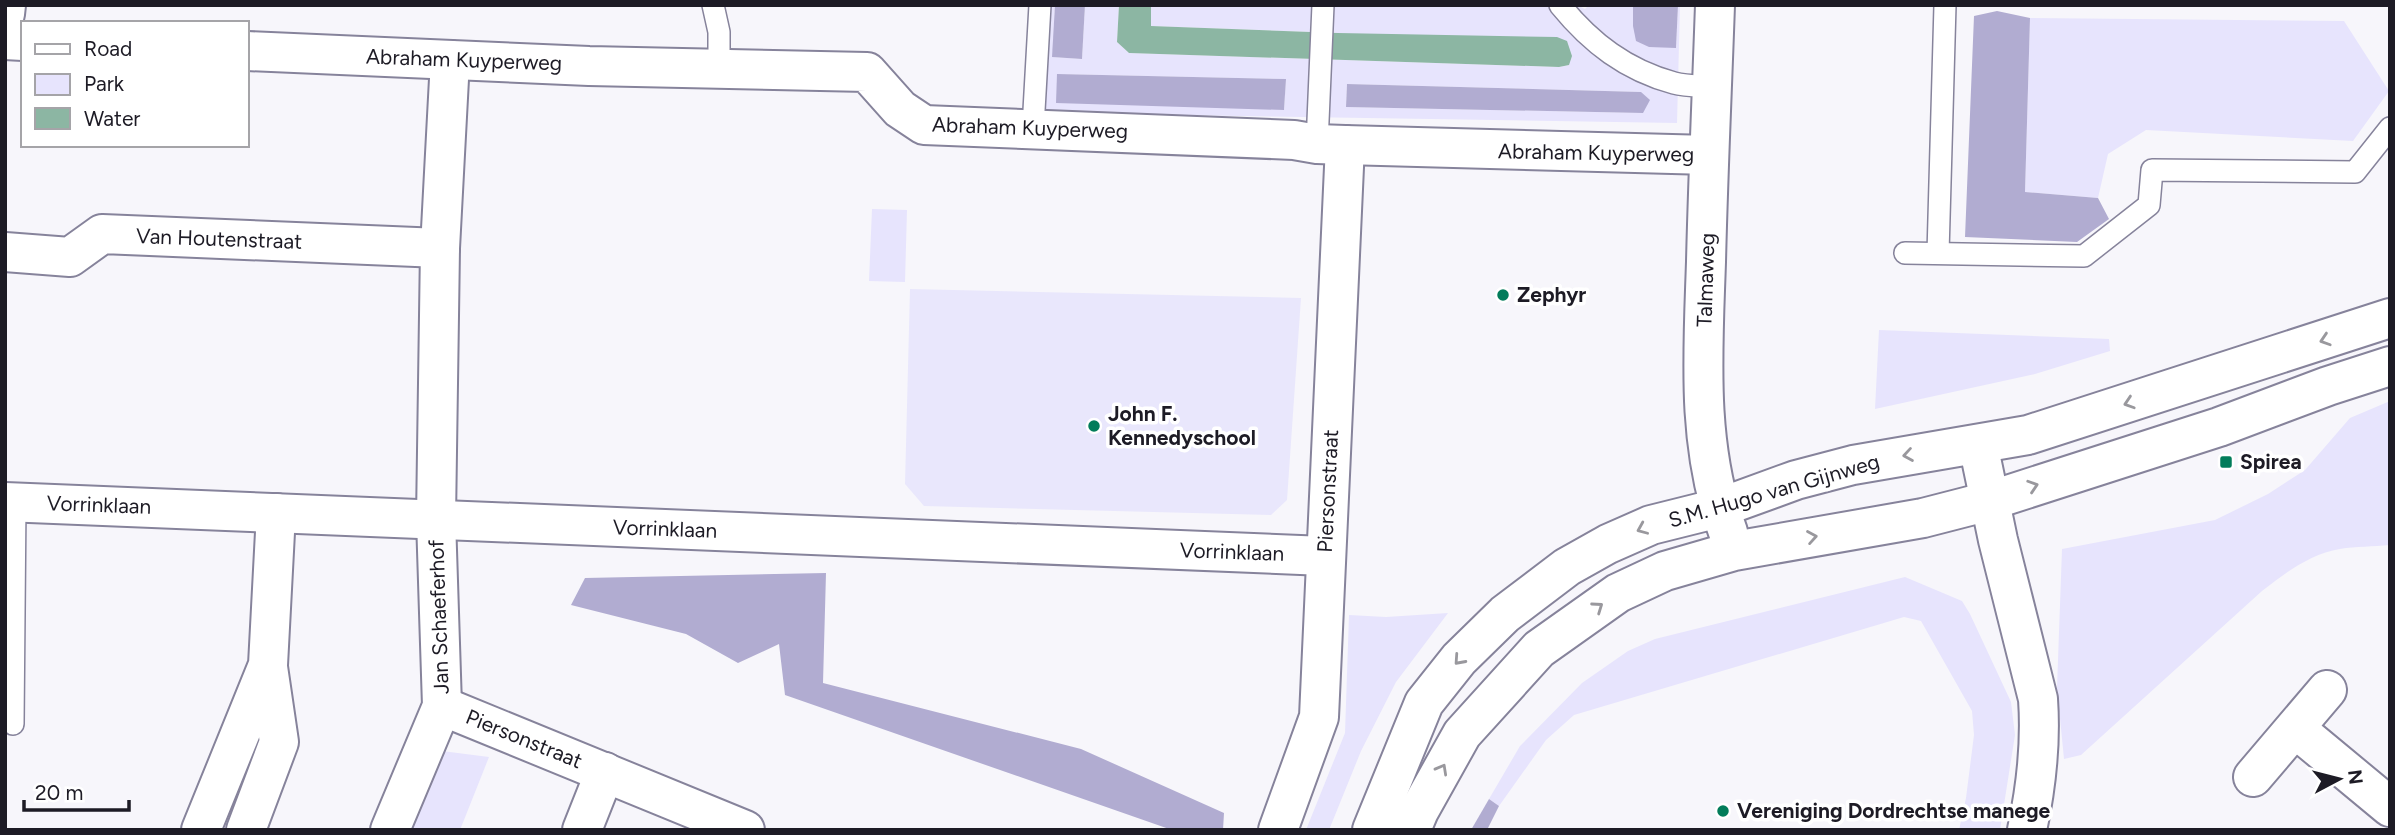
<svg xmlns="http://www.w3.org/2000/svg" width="2395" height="835" font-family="Figtree,sans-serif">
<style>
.built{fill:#e9e7fc}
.green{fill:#e7e4fd;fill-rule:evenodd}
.forest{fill:#b1acd1}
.water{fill:#8cb6a3}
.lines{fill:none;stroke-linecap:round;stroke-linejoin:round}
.service-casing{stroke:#86839b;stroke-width:24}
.minor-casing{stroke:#86839b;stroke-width:42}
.tertiary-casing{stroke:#86839b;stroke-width:42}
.service{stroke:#fff;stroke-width:21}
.minor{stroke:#fff;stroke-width:38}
.tertiary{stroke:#fff;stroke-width:38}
.oneway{stroke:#99989d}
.poi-dot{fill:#027c5a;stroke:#fff;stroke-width:2.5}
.labels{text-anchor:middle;stroke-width:7;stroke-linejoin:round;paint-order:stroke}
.street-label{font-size:21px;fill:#1d1b25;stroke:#fff}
.poi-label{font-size:21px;font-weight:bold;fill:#1d1b25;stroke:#fff;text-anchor:start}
</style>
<rect width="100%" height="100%" fill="#f7f6fb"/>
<polygon class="built" points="910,289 1301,298 1287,500 1271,515 924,506 905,484"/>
<g class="green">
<path d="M1050 5H1055L1053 57 1082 59 1085 5H1119L1117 42 1129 53 1559 67 1569 65 1338 33 1150 26 1151 5H1577L1585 9 1589 5H1633V26L1676 48 1678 5H1680L1677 123 1044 113ZM1057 74 1286 79 1284 110ZM1347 84 1641 92 1643 113 1346 107Z"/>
<polygon points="2030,18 2344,21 2389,91 2353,141 2146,130 2108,154 2098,198 2025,192"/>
<polygon points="872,209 907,210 905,282 869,281"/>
<polygon points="1879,330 2109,339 2110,351 2035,374 1875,409"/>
<path d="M2390 401V545C2373 547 2356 546 2340 549 2310 554 2285 573 2262 591L2081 755 2064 759 2057 688 2062 549 2215 520 2268 494 2305 470 2350 418Z"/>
<polygon points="1905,577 1962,601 1970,614 2011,702 2015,735 2000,830 1959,830 1966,798 1974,735 1972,711 1921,621 1904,617 1574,715 1546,740 1499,806 1489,799 1520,746 1582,683 1628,651 1655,639"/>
<polygon points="1448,613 1396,682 1361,751 1329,830 1306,830 1345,733 1349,615 1386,617"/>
<polygon points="442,751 489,757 460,830 410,830"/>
</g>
<g class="forest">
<polygon points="1055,5 1085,5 1082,59 1052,57"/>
<polygon points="1633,5 1678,5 1676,48 1649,47 1636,41 1633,26"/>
<polygon points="1997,11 2030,18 2025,192 2098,198 2109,219 2077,242 1965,237 1974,16"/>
<polygon points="1057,74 1286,79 1284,110 1056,103"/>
<polygon points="1347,84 1641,92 1650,100 1643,113 1346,107"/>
<polygon points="826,573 823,683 1081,749 1224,813 1223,830 1172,830 785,695 779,644 738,663 686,634 571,605 585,578"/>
<polygon points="1489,799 1499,806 1487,830 1471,830"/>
</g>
<polygon class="water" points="1119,5 1151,5 1151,26 1338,33 1557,37 1567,41 1572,56 1569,65 1559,67 1129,53 1117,42"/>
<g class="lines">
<defs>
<g id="service">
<polyline points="713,5 719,32 719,68"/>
<path d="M1560 5C1591 43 1626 70 1674 83 1686 86 1700 86 1712 87"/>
<polyline points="1033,128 1040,5"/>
<polyline points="1317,144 1323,5"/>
<polyline points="1905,253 2084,256 2149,205 2152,170 2355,172 2390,128"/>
<polyline points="1938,253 1945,5"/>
<polyline points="13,724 15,502"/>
</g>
<g id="minor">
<polyline points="5,14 6,5"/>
<polyline points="5,40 23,41"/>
<polyline points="247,51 589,66 867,72 900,109 924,125 1294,140 1317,144 1345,145 1709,155"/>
<polyline points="5,252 70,257 102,234 440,248"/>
<path d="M1978 444 1998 540 2038 699C2041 742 2036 788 2027 830"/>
<polyline points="5,502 1325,556"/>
<polyline points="442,706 745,830"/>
<polyline points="2296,729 2390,807"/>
<polyline points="2253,777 2327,690"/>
<polyline points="201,830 268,665 276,513"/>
<polyline points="246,830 279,742 268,667"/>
<polyline points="390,830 442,706 436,519 440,248 450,60"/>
<polyline points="582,830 605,772"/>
<polyline points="1278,830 1319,717 1345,145"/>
</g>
<g id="tertiary">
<path d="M1715 5C1712 91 1708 176 1706 262 1703 353 1696 445 1728 532"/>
<polyline points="1372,830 1424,703 1459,659 1505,614 1567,567 1608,544 1651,525 1719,508 1796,480 1853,465 2028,435 2390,318"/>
<polyline points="1411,830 1419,811 1462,734 1539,649 1618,593 1665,571 1734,551 1923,518 1989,501 2219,427 2328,386 2390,366"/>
</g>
</defs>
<use href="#service" class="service-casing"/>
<use href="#minor" class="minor-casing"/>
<use href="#tertiary" class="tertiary-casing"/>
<use href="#service" class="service"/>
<use href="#minor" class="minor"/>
<use href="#tertiary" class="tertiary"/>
</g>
<defs><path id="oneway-chevron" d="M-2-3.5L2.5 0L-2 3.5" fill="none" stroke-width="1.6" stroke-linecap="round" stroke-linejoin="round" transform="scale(1.75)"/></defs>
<g class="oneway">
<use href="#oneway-chevron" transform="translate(2325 340) rotate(162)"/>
<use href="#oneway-chevron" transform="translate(2129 403) rotate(162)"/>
<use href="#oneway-chevron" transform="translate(1908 455) rotate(171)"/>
<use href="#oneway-chevron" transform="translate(2033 486) rotate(-18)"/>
<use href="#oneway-chevron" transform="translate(1642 529) rotate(157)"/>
<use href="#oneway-chevron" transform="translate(1812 537) rotate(-10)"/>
<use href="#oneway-chevron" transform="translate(1598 607) rotate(-35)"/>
<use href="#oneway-chevron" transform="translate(1459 660) rotate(132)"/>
<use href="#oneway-chevron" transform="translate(1442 769) rotate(-61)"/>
</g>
<g class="poi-dot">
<circle cx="1503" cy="295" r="7"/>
<circle cx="1094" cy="426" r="7"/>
<rect x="2219" y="455" width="14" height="14" rx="3.5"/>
<circle cx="1723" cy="811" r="7"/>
</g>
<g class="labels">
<g class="street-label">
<text transform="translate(464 60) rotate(2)" y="7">Abraham Kuyperweg</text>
<text transform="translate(1030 128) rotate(2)" y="7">Abraham Kuyperweg</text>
<text transform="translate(1596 153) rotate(1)" y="7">Abraham Kuyperweg</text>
<text transform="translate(219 239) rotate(2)" y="7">Van Houtenstraat</text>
<text transform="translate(1706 280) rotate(-88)" y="7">Talmaweg</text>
<text transform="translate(1328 491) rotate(-87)" y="7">Piersonstraat</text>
<text transform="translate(1774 491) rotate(-16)" y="7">S.M. Hugo van Gijnweg</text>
<text transform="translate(99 505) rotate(2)" y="7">Vorrinklaan</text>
<text transform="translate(665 529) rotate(2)" y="7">Vorrinklaan</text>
<text transform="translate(1232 552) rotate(2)" y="7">Vorrinklaan</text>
<text transform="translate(439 617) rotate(-92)" y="7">Jan Schaeferhof</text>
<text transform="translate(524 739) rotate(22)" y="7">Piersonstraat</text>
</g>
<g class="poi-label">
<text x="1517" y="302">Zephyr</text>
<text x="1108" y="421">John F.<tspan x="1108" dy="24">Kennedyschool</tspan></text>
<text x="2240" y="469">Spirea</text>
<text x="1737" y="818">Vereniging Dordrechtse manege</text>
</g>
</g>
<rect width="2395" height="835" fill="none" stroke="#1d1b25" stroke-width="14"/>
<rect x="21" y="21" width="228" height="126" fill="#ffffff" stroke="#a5a4a8" stroke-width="2"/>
<rect x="35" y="44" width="35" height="10" fill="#ffffff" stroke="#a5a4a8" stroke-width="2"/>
<text x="84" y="56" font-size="21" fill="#1d1b25">Road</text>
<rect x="35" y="74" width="35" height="21" fill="#e7e4fd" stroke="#a5a4a8" stroke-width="2"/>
<text x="84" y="91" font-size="21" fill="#1d1b25">Park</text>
<rect x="35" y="108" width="35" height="21" fill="#8cb6a3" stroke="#a5a4a8" stroke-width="2"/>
<text x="84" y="126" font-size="21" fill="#1d1b25">Water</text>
<g transform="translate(2339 779) rotate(83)" stroke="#ffffff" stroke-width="5" paint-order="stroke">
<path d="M0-5L12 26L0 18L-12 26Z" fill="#1d1b25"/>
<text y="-10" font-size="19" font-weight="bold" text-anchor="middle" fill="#1d1b25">N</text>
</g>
<path d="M24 800v10h105v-10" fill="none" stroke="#1d1b25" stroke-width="3.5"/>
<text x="35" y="800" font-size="21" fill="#1d1b25" stroke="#ffffff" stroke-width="5" paint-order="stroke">20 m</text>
</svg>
